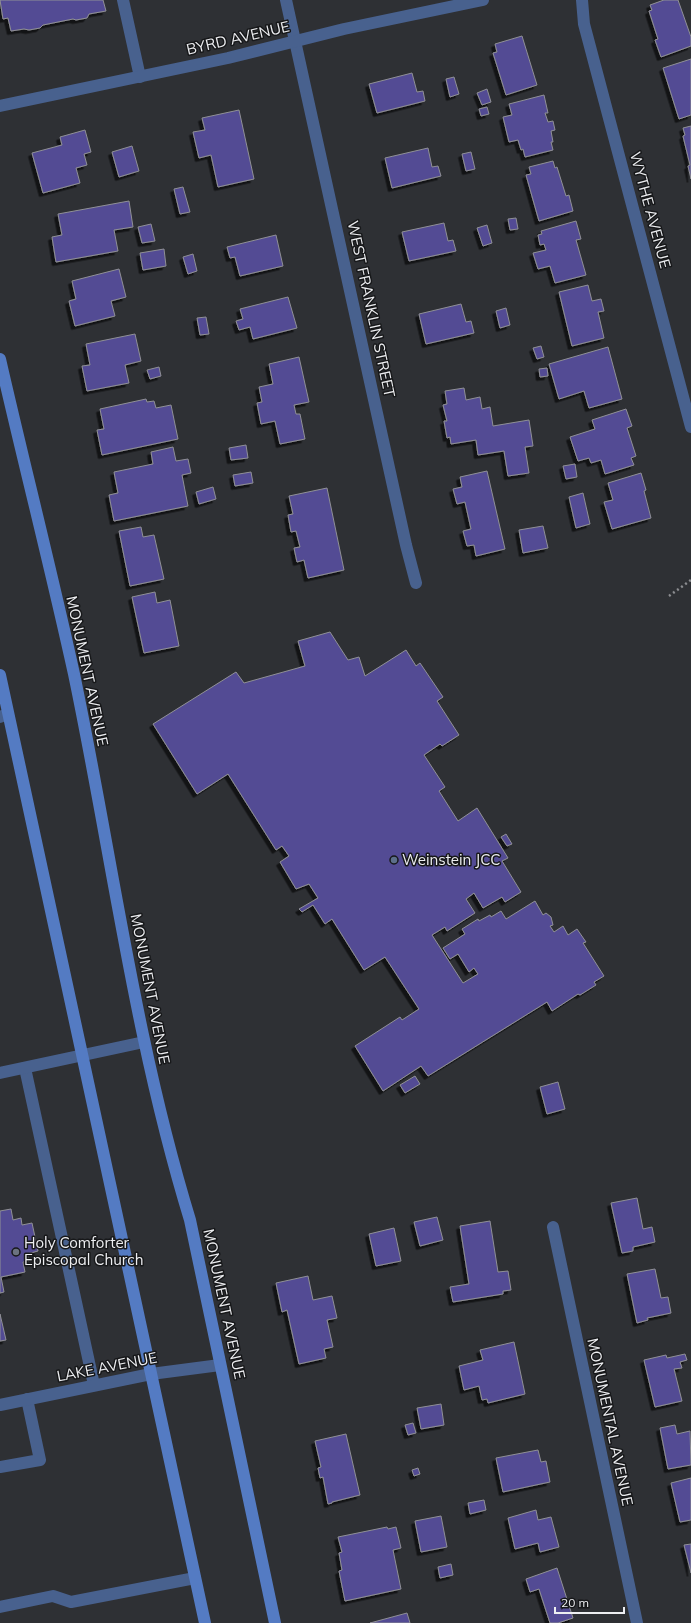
<svg xmlns="http://www.w3.org/2000/svg" width="691" height="1623" font-family="Mulish,sans-serif">
<style>
.building{fill:#534c94;stroke:#909096;filter:url(#shadow)}
.lines{fill:none;stroke-linecap:round;stroke-linejoin:round}
.path{stroke:#8c8d91;stroke-width:2.5;stroke-dasharray:2 3;stroke-linecap:butt}
.lane{stroke:#48618e;stroke-width:12}
.street{stroke:#48618e;stroke-width:12}
.secondary{stroke:#547bc3;stroke-width:12}
.service-dot{fill:#5c6f8a;stroke:#17181a;stroke-width:1.5}
.worship-dot{fill:#6b7280;stroke:#17181a;stroke-width:1.5}
.labels{text-anchor:middle;stroke-width:3;stroke-linejoin:round;paint-order:stroke}
.street-label{font-size:15px;fill:#edeef1;stroke:#17181a}
.poi-label{font-size:15px;fill:#edeef1;stroke:#17181a;text-anchor:start}
</style>
<defs>
<filter id="shadow"><feDropShadow dx="-3.5" dy="3.5" stdDeviation="0" flood-color="#0009"/></filter>
</defs>
<rect width="100%" height="100%" fill="#2e3034"/>
<g class="building">
<polygon points="0,0 103,0 106,11 89,14 87,18 76,20 73,19 43,25 40,28 29,30 24,29 11,31 8,18 3,19"/>
<polygon points="664,0 678,0 691,37 691,46 661,57 655,40 658,39 649,11 652,10 650,5"/>
<polygon points="522,36 537,85 506,95 493,53 497,52 495,44"/>
<polygon points="691,59 691,115 679,119 663,68"/>
<polygon points="412,73 417,92 423,91 425,101 377,113 369,84"/>
<polygon points="454,77 459,94 450,97 446,79"/>
<polygon points="487,89 491,102 482,105 477,93"/>
<polygon points="544,95 548,113 545,113 548,122 553,121 555,130 551,131 553,142 551,142 553,150 525,157 523,149 521,150 518,140 509,142 503,117 512,115 509,104"/>
<polygon points="487,107 489,114 481,116 479,109"/>
<polygon points="239,110 254,179 218,187 211,155 199,158 193,132 205,130 202,118"/>
<polygon points="691,126 691,179 688,166 690,165 683,136 685,135 683,128"/>
<polygon points="85,130 91,152 84,154 87,165 76,168 80,183 43,193 32,153 62,145 60,137"/>
<polygon points="132,146 139,171 119,177 112,152"/>
<polygon points="428,148 432,167 438,166 441,176 392,188 385,158"/>
<polygon points="471,152 475,169 466,171 462,154"/>
<polygon points="553,161 555,168 557,167 566,196 569,195 573,211 539,221 526,175 531,174 529,167"/>
<polygon points="183,187 190,212 180,214 174,189"/>
<polygon points="129,201 133,227 114,230 118,251 56,262 52,237 62,235 58,214"/>
<polygon points="516,218 518,229 510,230 508,219"/>
<polygon points="576,221 581,239 576,240 586,275 555,283 550,266 538,269 533,253 546,250 544,244 540,245 538,235 542,234 541,231"/>
<polygon points="444,223 448,241 453,240 456,251 409,261 402,232"/>
<polygon points="151,224 155,241 142,243 138,227"/>
<polygon points="487,225 492,243 483,246 477,228"/>
<polygon points="276,235 283,266 240,276 235,257 230,258 227,247"/>
<polygon points="164,249 166,266 143,270 140,253"/>
<polygon points="193,254 197,271 188,274 183,257"/>
<polygon points="119,269 126,297 111,301 115,316 75,326 69,301 76,299 72,281"/>
<polygon points="588,285 592,301 601,299 604,311 598,312 604,338 572,346 559,292"/>
<polygon points="288,297 297,328 253,339 250,327 239,330 236,321 243,319 240,309"/>
<polygon points="461,304 466,322 471,321 474,333 426,344 419,314"/>
<polygon points="506,308 510,325 500,328 496,311"/>
<polygon points="206,317 209,334 200,335 197,318"/>
<polygon points="135,334 141,361 125,365 129,383 87,391 82,366 90,365 86,344"/>
<polygon points="541,346 544,357 537,359 533,348"/>
<polygon points="608,347 622,399 589,408 584,391 559,399 549,364"/>
<polygon points="299,357 309,402 294,405 296,414 300,414 305,439 280,444 275,421 261,424 257,403 262,402 259,387 273,384 269,364"/>
<polygon points="159,367 161,376 150,379 147,370"/>
<polygon points="547,368 548,376 540,377 539,369"/>
<polygon points="464,388 466,400 480,397 482,409 490,407 493,426 529,420 533,446 525,447 529,473 508,476 504,451 478,455 476,440 451,444 450,437 447,438 444,421 447,421 443,405 447,404 445,391"/>
<polygon points="146,399 147,402 154,401 156,408 171,405 178,439 102,455 97,430 104,429 100,409"/>
<polygon points="626,409 632,426 627,428 636,456 631,458 634,465 605,474 601,460 591,463 589,458 578,461 570,437 595,429 592,420"/>
<polygon points="246,445 248,458 231,460 229,448"/>
<polygon points="173,447 176,461 188,459 191,473 182,475 188,506 114,521 109,495 118,493 114,472 153,464 151,452"/>
<polygon points="575,464 577,477 566,479 563,466"/>
<polygon points="487,471 505,549 476,556 474,545 467,546 463,531 471,529 465,502 457,504 453,489 462,487 460,477"/>
<polygon points="251,472 253,483 235,486 233,475"/>
<polygon points="641,473 646,490 644,491 651,518 612,529 604,502 613,500 608,483"/>
<polygon points="213,487 216,499 199,504 196,492"/>
<polygon points="327,488 344,570 308,578 304,560 297,562 294,548 300,547 296,531 291,532 288,515 293,514 289,496"/>
<polygon points="583,493 590,524 576,528 569,497"/>
<polygon points="543,526 548,548 523,553 519,530"/>
<polygon points="141,527 143,537 154,535 164,579 130,586 119,531"/>
<polygon points="155,592 157,603 170,600 179,646 144,653 132,597"/>
<polygon points="330,632 348,660 359,657 365,676 406,650 416,666 420,663 443,697 437,701 459,735 442,746 440,744 424,755 445,787 439,791 458,821 477,808 508,858 502,861 521,892 505,902 502,897 483,908 474,893 466,899 475,913 447,931 445,927 432,935 463,983 478,974 474,968 469,972 458,954 450,959 443,948 465,934 462,929 478,919 479,921 490,915 491,917 501,911 506,919 535,901 543,915 546,913 551,917 553,925 550,926 554,932 563,926 568,935 577,929 586,942 583,943 604,976 594,982 596,985 580,995 578,994 552,1011 547,1002 428,1076 421,1066 383,1091 355,1046 400,1017 402,1020 419,1009 385,957 364,970 332,919 325,924 313,905 302,912 299,909 318,898 309,884 296,889 280,862 289,856 282,846 276,850 228,774 197,794 153,724 236,672 244,683 305,666 298,641"/>
<polygon points="506,834 512,844 507,846 501,837"/>
<polygon points="415,1076 420,1084 405,1093 400,1085"/>
<polygon points="558,1082 565,1109 547,1114 540,1087"/>
<polygon points="637,1198 643,1229 652,1227 655,1242 633,1247 633,1251 622,1253 611,1203"/>
<polygon points="11,1209 13,1220 21,1218 22,1225 32,1223 38,1251 27,1254 29,1261 23,1262 25,1272 1,1277 4,1292 0,1293 0,1211"/>
<polygon points="437,1217 443,1240 420,1246 414,1222"/>
<polygon points="490,1221 498,1272 508,1271 511,1290 503,1291 503,1294 453,1302 450,1287 469,1284 460,1226"/>
<polygon points="394,1228 401,1261 376,1266 369,1234"/>
<polygon points="655,1269 661,1298 668,1297 671,1313 647,1318 648,1320 637,1323 627,1274"/>
<polygon points="308,1276 313,1300 332,1296 337,1318 327,1320 333,1347 324,1349 326,1358 299,1364 287,1310 282,1312 276,1283"/>
<polygon points="0,1314 6,1340 0,1341"/>
<polygon points="514,1342 525,1394 488,1403 487,1399 482,1400 479,1386 464,1390 459,1366 483,1360 480,1350"/>
<polygon points="685,1354 687,1360 680,1362 682,1368 674,1369 682,1401 655,1407 644,1360 666,1355 667,1358"/>
<polygon points="441,1404 444,1425 421,1429 417,1408"/>
<polygon points="413,1423 416,1433 408,1435 405,1425"/>
<polygon points="675,1425 677,1434 690,1431 691,1465 668,1469 660,1428"/>
<polygon points="346,1434 360,1495 332,1502 332,1503 328,1504 323,1477 320,1478 318,1468 321,1467 315,1441"/>
<polygon points="538,1450 541,1462 546,1461 550,1482 503,1492 496,1458"/>
<polygon points="418,1468 420,1474 414,1476 412,1470"/>
<polygon points="691,1478 691,1520 680,1522 671,1483"/>
<polygon points="484,1500 486,1510 470,1514 468,1503"/>
<polygon points="536,1510 538,1520 551,1517 559,1547 540,1552 538,1543 515,1549 508,1518"/>
<polygon points="441,1516 447,1547 421,1552 415,1521"/>
<polygon points="387,1527 388,1529 396,1527 401,1548 393,1550 401,1589 345,1601 339,1571 342,1570 339,1553 342,1552 338,1537"/>
<polygon points="691,1544 691,1573 684,1545"/>
<polygon points="451,1564 453,1575 440,1578 438,1567"/>
<polygon points="557,1568 573,1618 558,1623 550,1623 539,1589 530,1592 526,1579"/>
<polygon points="407,1613 410,1623 370,1623"/>
</g>
<g class="lines">
<polyline class="path" points="669,596 691,580"/>
<g class="lane">
<polyline points="25,1068 94,1385"/>
<polyline points="0,1467 40,1460 27,1399"/>
<polyline points="0,1607 53,1596 71,1602 195,1578"/>
</g>
<g class="street">
<polyline points="123,0 140,77"/>
<polyline points="286,0 406,545 416,583"/>
<polyline points="582,0 584,24 691,427"/>
<polyline points="0,106 228,58 344,29 483,0"/>
<polyline points="0,717 8,714"/>
<polyline points="0,1073 144,1042"/>
<polyline points="553,1227 637,1623"/>
<polyline points="0,1405 151,1374 220,1365"/>
</g>
<g class="secondary">
<path d="M0 359C24 464 51 569 74 674 112 856 135 1041 190 1220L275 1623"/>
<polyline points="0,675 205,1623"/>
</g>
</g>
<circle class="service-dot" cx="394" cy="860" r="4"/>
<circle class="worship-dot" cx="16" cy="1252" r="4"/>
<g class="labels">
<g class="street-label">
<text transform="translate(238 38) rotate(-13)" y="5">BYRD AVENUE</text>
<text transform="translate(650 210) rotate(75)" y="5">WYTHE AVENUE</text>
<text transform="translate(371 309) rotate(78)" y="5">WEST FRANKLIN STREET</text>
<text transform="translate(87 671) rotate(78)" y="5">MONUMENT AVENUE</text>
<text transform="translate(150 989) rotate(79)" y="5">MONUMENT AVENUE</text>
<text transform="translate(224 1304) rotate(78)" y="5">MONUMENT AVENUE</text>
<text transform="translate(107 1367) rotate(-11)" y="5">LAKE AVENUE</text>
<text transform="translate(610 1422) rotate(78)" y="5">MONUMENTAL AVENUE</text>
</g>
<g class="poi-label">
<text x="402" y="865">Weinstein JCC</text>
<text x="24" y="1248">Holy Comforter<tspan x="24" dy="17">Episcopal Church</tspan></text>
</g>
</g>
<path d="M555 1607v6h69v-6" fill="none" stroke="#edeef1" stroke-width="2"/>
<text x="561" y="1607" font-size="12" fill="#edeef1" stroke="#17181a" stroke-width="3" paint-order="stroke">20 m</text>
</svg>
